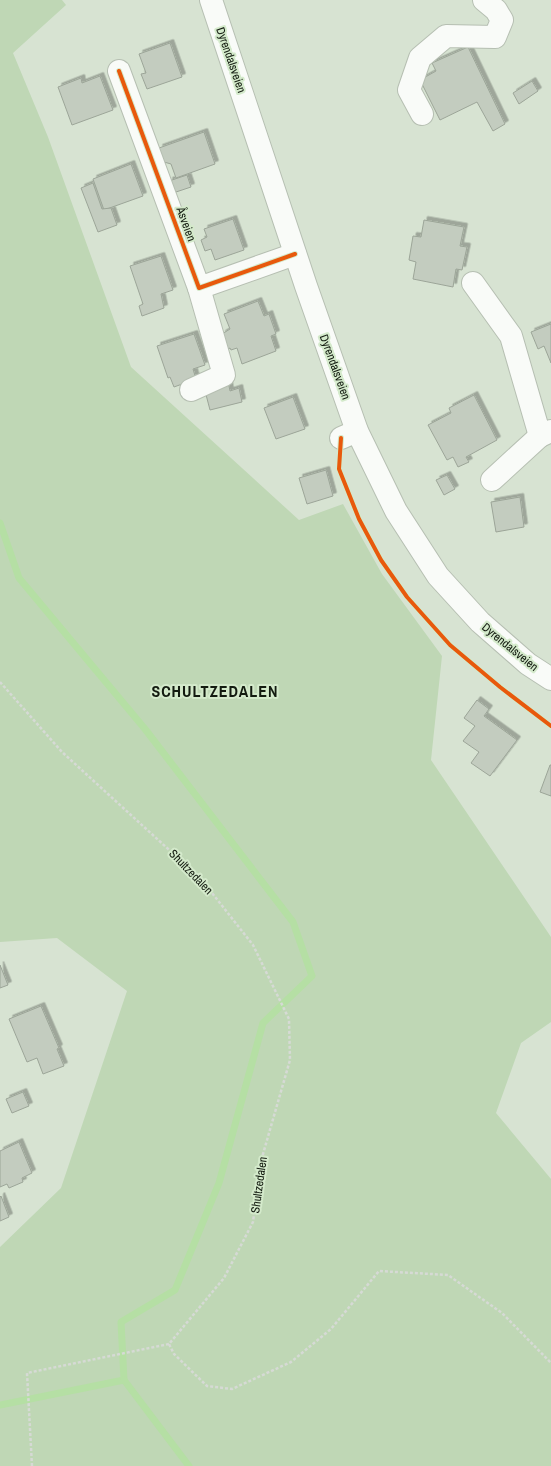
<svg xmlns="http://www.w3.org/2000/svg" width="551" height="1466" font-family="'Archivo Narrow',sans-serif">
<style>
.green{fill:#bfd7b5}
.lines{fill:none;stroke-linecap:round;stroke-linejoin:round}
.stream{stroke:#b5dfa4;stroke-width:7}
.building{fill:#c3ccbf;stroke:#9ca598;filter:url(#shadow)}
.minor-casing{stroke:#b6bfb2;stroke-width:24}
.major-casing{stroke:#b6bfb2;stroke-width:24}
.path{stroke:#d6dad5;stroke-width:2.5;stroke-dasharray:3 2;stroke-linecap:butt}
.minor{stroke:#f9fbf8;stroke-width:22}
.major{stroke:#f9fbf8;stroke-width:22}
.cycleway-casing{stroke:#d4eacb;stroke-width:6}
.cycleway{stroke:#e8590c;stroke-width:4}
.labels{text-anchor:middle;stroke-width:4;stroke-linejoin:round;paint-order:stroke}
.street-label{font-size:12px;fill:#131b10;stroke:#d4eacb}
.district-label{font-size:16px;font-weight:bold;letter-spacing:1px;fill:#131b10;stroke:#d4eacb}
</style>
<defs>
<filter id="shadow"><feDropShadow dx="3.5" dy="-3.5" stdDeviation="0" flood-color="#0004"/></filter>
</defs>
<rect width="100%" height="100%" fill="#d7e3d2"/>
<polygon class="green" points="0,0 62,0 66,5 13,53 48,137 131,367 299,520 343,504 382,574 442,656 431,760 551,937 551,1022 521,1043 496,1113 551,1179 551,1466 0,1466 0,1247 61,1188 127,991 57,938 0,942"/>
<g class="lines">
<g class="stream">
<polyline points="0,523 19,578 145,729 293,922 312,976 263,1023 219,1183 175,1290 121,1322 124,1380 0,1405"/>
<polyline points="124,1380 189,1466"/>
</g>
</g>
<g class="building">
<polygon points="170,43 182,77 147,89 141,74 146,73 139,54"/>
<polygon points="468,47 505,124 493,131 477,102 440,120 420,80 436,71 432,63"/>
<polygon points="100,76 113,110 72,125 58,87 81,78 82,83"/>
<polygon points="532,81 538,91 519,104 513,93"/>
<polygon points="204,132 215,164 176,178 171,164 164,162 159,148"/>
<polygon points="131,164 143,196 104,210 93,179"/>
<polygon points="187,175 191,187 173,193 169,181"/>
<polygon points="93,183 102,209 111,208 117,225 98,232 81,188"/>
<polygon points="233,219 244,250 215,260 211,249 205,251 201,240 207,237 204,229"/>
<polygon points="424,220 464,227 460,246 467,247 462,270 456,269 453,287 413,279 416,262 409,260 413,236 421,237"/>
<polygon points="161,256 173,290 161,294 164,308 142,316 139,306 143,304 130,266"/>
<polygon points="258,301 264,316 269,314 276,334 271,336 276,351 242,364 237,348 231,350 230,348 228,349 222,334 230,329 224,314"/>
<polygon points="551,324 551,363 544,346 538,349 531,332"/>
<polygon points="194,334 205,365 193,369 196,379 174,387 170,377 168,378 157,346"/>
<polygon points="228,381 230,391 239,388 242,402 210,410 204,387"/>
<polygon points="474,395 497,440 466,457 469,462 458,467 453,457 447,460 428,425 451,413 449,408"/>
<polygon points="293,397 305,429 276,439 264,408"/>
<polygon points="326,470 333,496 307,504 299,478"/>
<polygon points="447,475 455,489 444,495 436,480"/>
<polygon points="520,497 524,527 496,532 491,502"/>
<polygon points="477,700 489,709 484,716 517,740 490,776 471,763 479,752 463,741 475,726 464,718"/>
<polygon points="550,765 551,765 551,796 540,792"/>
<polygon points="0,965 8,985 0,988"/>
<polygon points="41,1006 59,1048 57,1049 64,1066 43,1074 37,1058 27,1062 9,1019"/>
<polygon points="23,1092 29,1106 12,1113 6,1099"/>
<polygon points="19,1142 32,1173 22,1178 23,1182 9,1188 7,1184 0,1187 0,1151"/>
<polygon points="1,1196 9,1217 0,1221 0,1197"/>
</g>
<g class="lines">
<defs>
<g id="minor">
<polyline points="119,71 199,288 295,254"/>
<polyline points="422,114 409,90 420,58 446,36 495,37 502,20 496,10 484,0"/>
<polyline points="473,283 511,336 540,436 551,431"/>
<polyline points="191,390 224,375 199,288"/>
<polyline points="341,438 357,431"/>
<polyline points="492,480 540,436"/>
</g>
<polyline id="major" points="211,0 306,286 357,431 396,511 438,576 480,622 528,664 551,679"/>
</defs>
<use href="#minor" class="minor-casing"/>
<use href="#major" class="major-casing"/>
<g class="path">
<polyline points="0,682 62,752 201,879 253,945 289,1019 290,1060 261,1161 253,1222 224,1278 169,1344 174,1354 207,1386 232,1389 291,1362 331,1329 379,1271 448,1275 502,1313 551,1363"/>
<polyline points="32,1466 27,1373 169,1344"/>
</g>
<use href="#minor" class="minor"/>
<use href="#major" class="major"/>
<defs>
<g id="cycleway">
<polyline points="119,71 199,288 295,254"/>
<polyline points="341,438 339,469 359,519 381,560 407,597 450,645 500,687 551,726"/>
</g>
</defs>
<use href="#cycleway" class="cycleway-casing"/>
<use href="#cycleway" class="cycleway"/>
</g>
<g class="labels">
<g class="street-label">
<text transform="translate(231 60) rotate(71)" y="4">Dyrendalsveien</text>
<text transform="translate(186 224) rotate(70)" y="4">Åsveien</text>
<text transform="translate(335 367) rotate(70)" y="4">Dyrendalsveien</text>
<text transform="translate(510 647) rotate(39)" y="4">Dyrendalsveien</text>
<text transform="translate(191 872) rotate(46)" y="4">Shultzedalen</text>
<text transform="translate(259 1185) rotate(-82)" y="4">Shultzedalen</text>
</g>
<g class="district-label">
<text x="215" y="697">SCHULTZEDALEN</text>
</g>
</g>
</svg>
